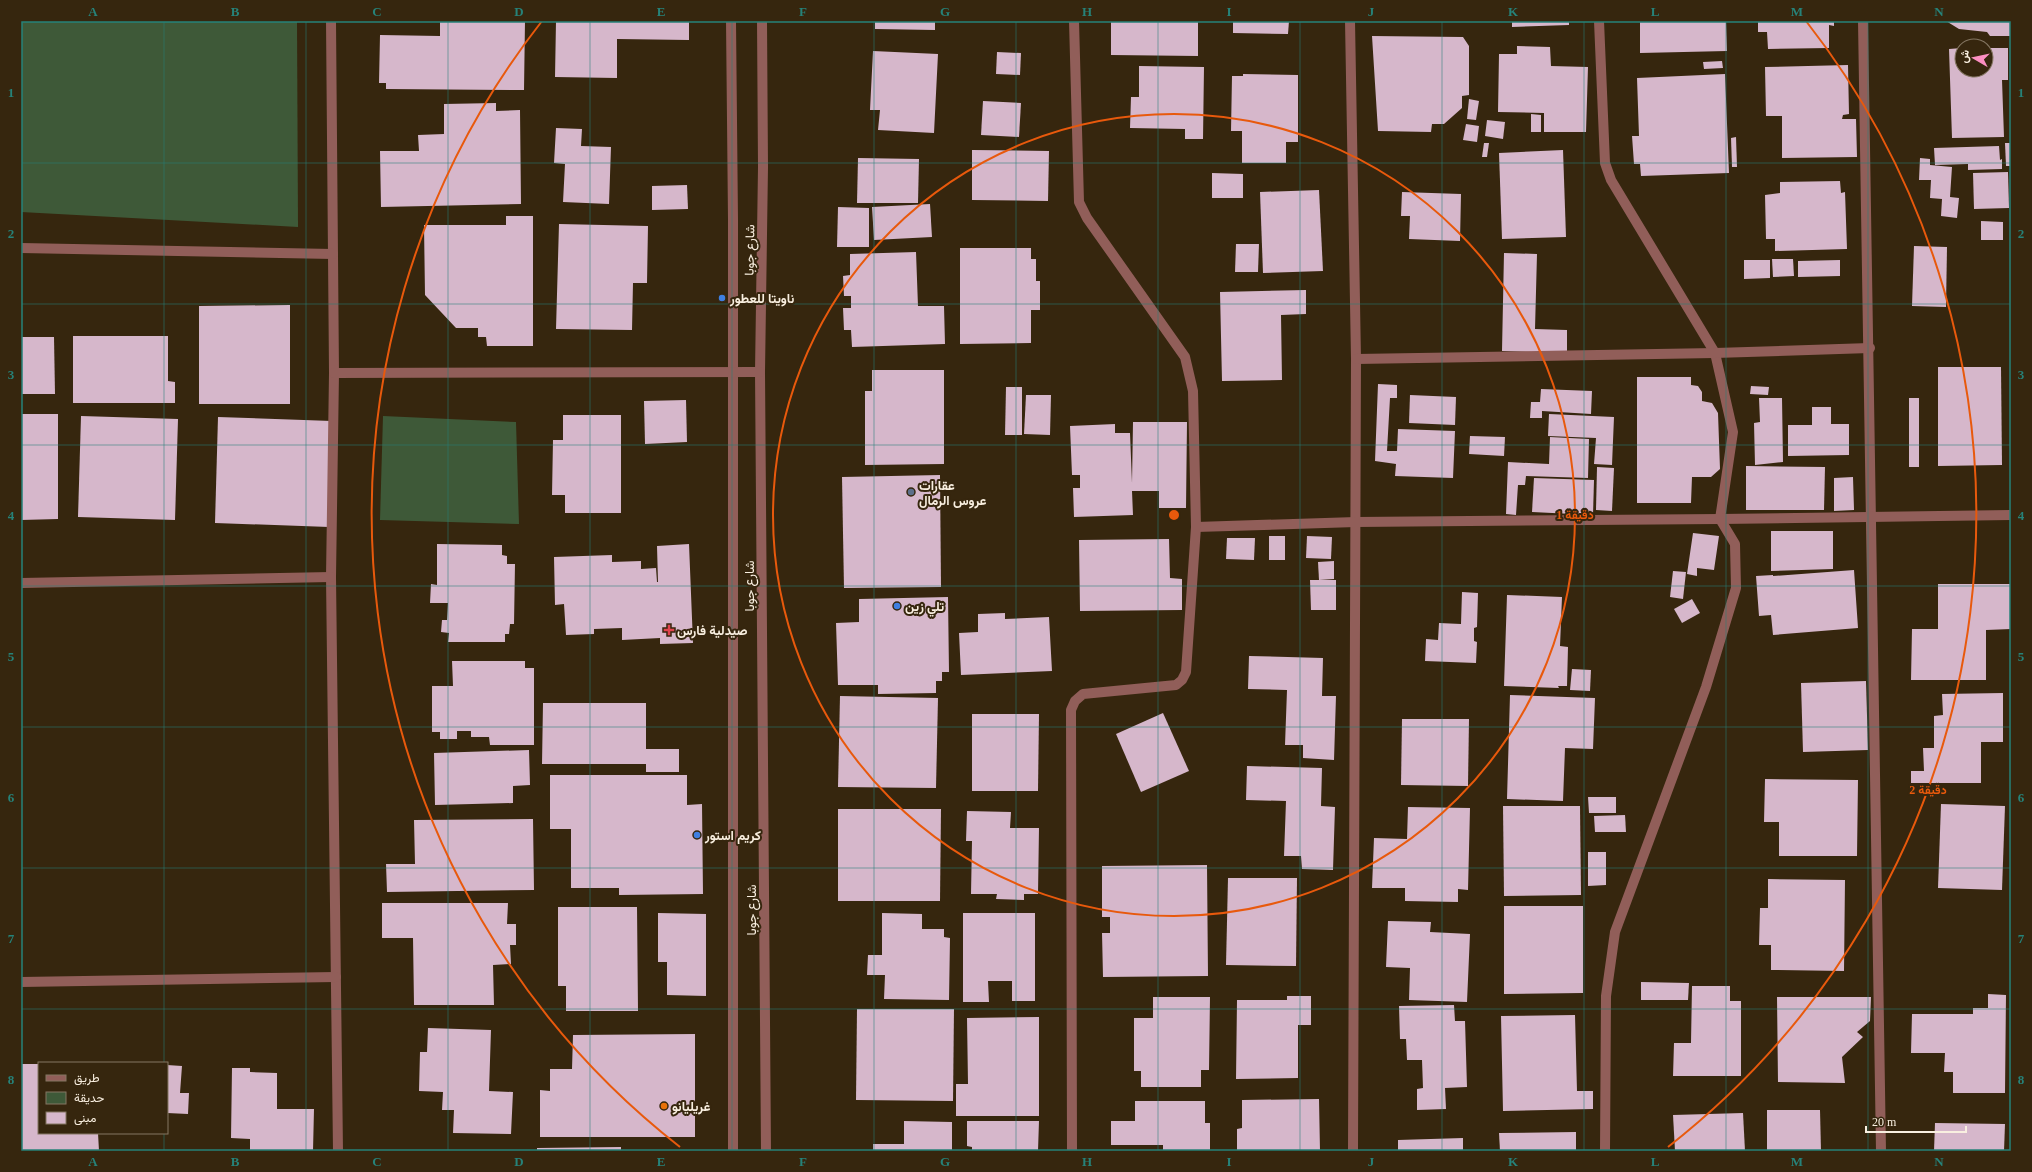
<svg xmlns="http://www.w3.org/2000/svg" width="2032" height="1172" font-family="'Times New Roman',Vazirmatn,serif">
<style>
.green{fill:#3e5938}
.building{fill:#d6b7cb}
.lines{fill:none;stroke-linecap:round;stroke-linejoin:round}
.minor{stroke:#915e59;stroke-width:10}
.grid{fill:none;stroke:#268279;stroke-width:1;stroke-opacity:0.55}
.ring{fill:none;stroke:#e8590c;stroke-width:2}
.shop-dot{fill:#3f7fe0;stroke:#36260e;stroke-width:1.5}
.service-dot{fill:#5c6f8a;stroke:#36260e;stroke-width:1.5}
.health-dot{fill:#e0444e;stroke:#36260e;stroke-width:1.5}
.food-dot{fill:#e8710a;stroke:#36260e;stroke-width:1.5}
.labels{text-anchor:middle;stroke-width:4;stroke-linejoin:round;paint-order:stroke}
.street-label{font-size:13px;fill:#f9efe0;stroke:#36260e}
.poi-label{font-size:13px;font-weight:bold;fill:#f9efe0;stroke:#36260e;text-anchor:start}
.centre{fill:#e8590c;stroke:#36260e;stroke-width:2}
.ring-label{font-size:12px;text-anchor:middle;font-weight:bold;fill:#e8590c;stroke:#36260e;stroke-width:4;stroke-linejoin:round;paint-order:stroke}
.neatline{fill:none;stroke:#268279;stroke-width:1.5}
.grid-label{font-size:13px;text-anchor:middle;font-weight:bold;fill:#268279}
</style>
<rect width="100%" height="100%" fill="#36260e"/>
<g class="green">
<polygon points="21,21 297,21 298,227 21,212"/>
<polygon points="383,416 516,422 519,524 380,520"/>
</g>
<g class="building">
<polygon points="440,21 525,21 524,90 386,89 386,83 379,83 380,35 440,36"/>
<polygon points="556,21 689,21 689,40 617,39 617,78 555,77"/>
<polygon points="875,21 935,21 935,30 875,29"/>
<polygon points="1111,21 1198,21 1198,56 1111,55"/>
<polygon points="1233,21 1289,21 1288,34 1233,33"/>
<polygon points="1512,21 1569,21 1569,25 1512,27"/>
<polygon points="1640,21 1726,21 1727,51 1640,53"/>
<polygon points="1758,21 1834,21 1834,26 1829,25 1829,48 1768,49 1767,32 1758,32"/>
<polygon points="1946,21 2011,21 2011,36 1990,36 1987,32 1959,29"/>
<polygon points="1372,36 1463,37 1469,46 1469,95 1462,96 1462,108 1444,124 1432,124 1431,132 1378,131"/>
<polygon points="1517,46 1550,47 1551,66 1588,67 1586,132 1544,132 1544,113 1498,112 1499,54 1517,54"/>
<polygon points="1962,48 1962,70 1986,70 1986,48 2008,48 2008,80 2002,80 2004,137 1952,138 1949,49"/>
<polygon points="873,51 938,54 934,133 878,130 880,110 870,110"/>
<polygon points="997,52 1021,53 1020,75 996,74"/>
<polygon points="1722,61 1723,68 1704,69 1703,62"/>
<polygon points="1848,65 1849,114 1843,115 1842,119 1856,119 1857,157 1782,158 1782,116 1766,116 1765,67"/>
<polygon points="1139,66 1204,67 1203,139 1185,139 1185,129 1130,128 1131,97 1139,97"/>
<polygon points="1243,74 1298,75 1298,142 1286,142 1286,163 1242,163 1242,131 1231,131 1232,76 1243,76"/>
<polygon points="1725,74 1729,173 1641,176 1640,164 1634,164 1632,136 1639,136 1637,78"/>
<polygon points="1469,99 1479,101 1476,120 1467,119"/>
<polygon points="983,101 1021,103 1019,137 981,135"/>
<polygon points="496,103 496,111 520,110 521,204 381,207 380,151 419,151 418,135 444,134 444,104"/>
<polygon points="1531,114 1541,115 1541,132 1531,132"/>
<polygon points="1487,120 1505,122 1503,139 1485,136"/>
<polygon points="1466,124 1479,126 1477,142 1463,140"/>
<polygon points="556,128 582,129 581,146 611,147 609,204 563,202 565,164 554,163"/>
<polygon points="1736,137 1737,167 1732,167 1731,138"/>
<polygon points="1484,143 1489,143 1487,157 1482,157"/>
<polygon points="2005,143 2011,143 2011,166 2006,166"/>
<polygon points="1999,146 2000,160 2002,159 2002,169 1968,170 1968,164 1935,165 1934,148"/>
<polygon points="972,150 1049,151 1048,201 972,200"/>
<polygon points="1563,150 1566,237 1502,239 1499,153"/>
<polygon points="858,158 919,159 918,203 857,203"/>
<polygon points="1920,158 1930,159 1930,165 1952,167 1950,197 1959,198 1957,218 1941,216 1942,199 1930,198 1931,180 1919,180"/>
<polygon points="2008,172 2009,208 1974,209 1973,173"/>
<polygon points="1212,173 1243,174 1243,198 1212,198"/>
<polygon points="1840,181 1841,193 1845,192 1847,249 1775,251 1775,239 1766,239 1765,195 1780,193 1780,182"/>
<polygon points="687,185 688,209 652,210 652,186"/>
<polygon points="1319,190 1323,271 1263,273 1260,192"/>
<polygon points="1402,192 1461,194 1460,241 1409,239 1410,216 1401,216"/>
<polygon points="930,204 932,237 874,240 872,207"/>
<polygon points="838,207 869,208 869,247 837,247"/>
<polygon points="506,216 533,216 533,346 487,346 486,337 478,337 478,328 456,328 425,295 424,225 506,225"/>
<polygon points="1981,221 2003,222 2003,240 1981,240"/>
<polygon points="559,224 648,226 647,283 633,283 632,330 556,329"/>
<polygon points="1236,244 1259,244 1258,272 1235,272"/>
<polygon points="1914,246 1947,247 1946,307 1912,306"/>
<polygon points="960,248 1031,248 1031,259 1036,259 1036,281 1040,281 1040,310 1031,310 1031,343 960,344"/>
<polygon points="916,252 918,306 944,306 945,344 852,347 851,330 844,330 843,308 851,308 851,296 844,296 843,276 850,275 850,254"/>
<polygon points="1504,253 1537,254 1535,329 1567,330 1567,353 1502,351"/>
<polygon points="1772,259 1793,259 1794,276 1773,277"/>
<polygon points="1744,260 1770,260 1770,278 1744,279"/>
<polygon points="1840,260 1840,276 1798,277 1798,261"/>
<polygon points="1306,290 1306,314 1281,315 1282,380 1222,381 1220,292"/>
<polygon points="290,305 290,404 199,404 199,306"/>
<polygon points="73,336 168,336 168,381 175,382 175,403 73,403"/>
<polygon points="21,337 54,337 55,394 21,394"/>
<polygon points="1938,367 2001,367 2002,465 1938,466"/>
<polygon points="872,370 944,370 944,464 865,465 865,391 872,391"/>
<polygon points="1637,377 1691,377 1691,385 1698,386 1702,392 1702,401 1712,403 1718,413 1720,469 1711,477 1692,477 1691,503 1637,503"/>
<polygon points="1378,384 1397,385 1397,398 1390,398 1387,451 1397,451 1398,429 1455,431 1453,478 1395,476 1396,464 1375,461"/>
<polygon points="1751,386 1769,387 1768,395 1750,394"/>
<polygon points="1006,387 1022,387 1022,435 1005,435"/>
<polygon points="1541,389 1592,391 1591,414 1542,411 1542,418 1530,418 1531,402 1540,402"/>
<polygon points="1026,395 1051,395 1050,435 1024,434"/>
<polygon points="1410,395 1456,397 1455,425 1409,423"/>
<polygon points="1759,398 1782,398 1783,462 1755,465 1754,423 1760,422"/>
<rect x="1909" y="398" width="10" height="69"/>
<polygon points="686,400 687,442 645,444 644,401"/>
<polygon points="1812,407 1831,407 1831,424 1849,424 1849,455 1788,456 1788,425 1812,425"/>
<polygon points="21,414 58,414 58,519 21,520"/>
<polygon points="1549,414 1614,417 1612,465 1594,464 1596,438 1548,436"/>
<polygon points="563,415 621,415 621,513 565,513 565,495 552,495 553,440 563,440"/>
<polygon points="81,416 178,419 175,520 78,517"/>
<polygon points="218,417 332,421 329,527 215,523"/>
<polygon points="1133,422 1187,422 1186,508 1159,508 1159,491 1132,491 1133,515 1074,517 1073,488 1080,488 1080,475 1072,475 1070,426 1115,424 1115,433 1130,433 1132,483"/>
<polygon points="1470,436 1505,437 1504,456 1469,454"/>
<polygon points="1550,437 1589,439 1588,478 1526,476 1525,485 1518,485 1516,515 1506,514 1508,462 1549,464"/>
<polygon points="1746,466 1825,467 1824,510 1746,510"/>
<polygon points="1597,467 1614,468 1612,511 1596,510"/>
<polygon points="940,475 941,587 844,588 842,477"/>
<polygon points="1853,477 1854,510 1834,511 1834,478"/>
<polygon points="1534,478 1594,480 1593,515 1532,512"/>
<polygon points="1771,531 1833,531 1833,569 1771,571"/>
<polygon points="1693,533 1719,536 1714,570 1697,568 1697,576 1687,574"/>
<rect x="1269" y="536" width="16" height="24"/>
<polygon points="1307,536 1332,537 1331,559 1306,558"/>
<polygon points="1227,538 1255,538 1254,560 1226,559"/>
<polygon points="1169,539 1170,578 1182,579 1182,610 1080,611 1079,540"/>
<polygon points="437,544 502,545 502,555 507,556 507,564 515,564 514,624 510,624 509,634 505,634 505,642 448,642 449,633 441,632 442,620 447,620 448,603 430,603 431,584 437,585"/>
<polygon points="689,544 693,643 660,644 660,638 622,640 622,628 594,629 594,634 566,635 564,604 555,605 554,557 612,555 612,562 641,561 641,569 656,568 657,582 658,582 657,546"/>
<polygon points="1334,561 1334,579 1319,580 1318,562"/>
<polygon points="1854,570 1858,628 1773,635 1771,615 1759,616 1756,576 1773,575 1773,576"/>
<polygon points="1673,571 1686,572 1683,599 1670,597"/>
<polygon points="1310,580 1336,580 1336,610 1311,610"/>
<polygon points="1938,584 2011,584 2011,629 1986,630 1986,680 1911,680 1912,629 1938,629"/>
<polygon points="1462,592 1478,593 1477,627 1474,628 1474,641 1477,642 1476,663 1425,661 1426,639 1438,640 1439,623 1461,624"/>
<polygon points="1507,595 1562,597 1560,646 1568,647 1567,686 1558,686 1559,688 1504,686"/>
<polygon points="948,597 949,672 942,672 942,681 936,681 936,693 878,694 878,685 838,685 836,623 859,622 859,599"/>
<polygon points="1692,599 1700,613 1682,623 1674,609"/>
<polygon points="1005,613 1005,619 1049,617 1052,671 961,675 959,633 978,632 978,614"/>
<polygon points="1249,656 1323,658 1322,696 1336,696 1334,760 1303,758 1303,745 1285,745 1287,690 1248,689"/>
<polygon points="452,661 525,661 525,668 534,668 534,745 490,745 489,737 471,737 471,731 457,731 457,739 440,739 440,732 432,732 432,686 453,686"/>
<polygon points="1572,669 1591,670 1590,691 1570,690"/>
<polygon points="1866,681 1868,750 1803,752 1801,683"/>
<polygon points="2003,693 2003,742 1981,742 1981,783 1911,783 1911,771 1924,771 1923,748 1934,748 1934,716 1943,715 1942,694"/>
<polygon points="1510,695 1595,698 1593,749 1565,748 1563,801 1507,799"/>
<polygon points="840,696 938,698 936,788 838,787"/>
<polygon points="543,703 646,703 646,749 679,749 679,772 646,772 646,764 542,764"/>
<polygon points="1163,713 1189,771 1141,792 1116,734"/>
<polygon points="972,714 1039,714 1038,791 972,791"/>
<polygon points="1402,719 1469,719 1468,786 1401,785"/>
<polygon points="529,750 530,785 513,786 513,803 435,805 434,753"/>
<polygon points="1247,766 1322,768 1321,806 1335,807 1333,870 1302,869 1301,856 1284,856 1286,801 1246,800"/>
<polygon points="550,775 687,775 687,805 702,804 703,894 619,895 619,888 571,888 571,829 550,829"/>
<polygon points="1765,779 1858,780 1857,856 1779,856 1779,822 1764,822"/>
<polygon points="1588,797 1616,797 1616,813 1589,813"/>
<polygon points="1941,804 2005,806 2002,890 1938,888"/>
<polygon points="1503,806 1580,806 1581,895 1504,896"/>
<polygon points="1408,807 1470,808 1468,890 1458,889 1458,902 1405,901 1405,888 1372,888 1374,838 1407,839"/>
<polygon points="838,809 941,809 940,901 838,901"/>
<polygon points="967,811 1011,812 1010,828 1039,828 1038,894 1024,894 1024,900 996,899 997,894 971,894 972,841 966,841"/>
<polygon points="1625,815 1626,832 1595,832 1594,816"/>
<polygon points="533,819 534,890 387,892 386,864 415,864 414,820"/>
<polygon points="1588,852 1606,852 1606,885 1588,886"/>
<polygon points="1207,865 1208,976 1103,977 1102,933 1110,933 1110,917 1102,917 1102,866"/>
<polygon points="1228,878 1297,878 1296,966 1226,965"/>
<polygon points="1768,879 1845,880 1844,971 1771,970 1771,945 1759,945 1760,908 1768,908"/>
<polygon points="382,903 508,903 507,924 516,924 516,945 510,945 511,964 493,965 494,1005 414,1005 413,938 382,938"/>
<polygon points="1504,906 1583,906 1583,993 1504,994"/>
<polygon points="558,907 637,907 638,1011 566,1011 566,986 558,986"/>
<polygon points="658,913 706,914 706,996 667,995 667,962 658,962"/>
<polygon points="882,913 922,914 922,929 944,929 944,937 950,938 949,1000 884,999 885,975 867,975 868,955 882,955"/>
<polygon points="963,913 1035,913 1035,1001 1012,1001 1012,981 988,981 989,1002 963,1002"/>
<polygon points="1388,921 1431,922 1430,932 1470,934 1467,1002 1409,1000 1410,968 1386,967"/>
<polygon points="1641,982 1689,983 1688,1000 1641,1000"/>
<polygon points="1692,986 1730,986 1730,1001 1741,1001 1741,1076 1673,1076 1674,1043 1691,1043"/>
<polygon points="1988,994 2006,995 2005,1093 1953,1093 1953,1072 1944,1072 1945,1053 1911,1053 1912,1014 1973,1014 1973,1008 1988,1008"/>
<polygon points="1287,996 1311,996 1311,1025 1298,1025 1298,1078 1236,1079 1237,1000 1287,1000"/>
<polygon points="1153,997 1210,997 1209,1070 1201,1070 1201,1087 1141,1087 1141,1071 1134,1071 1134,1018 1153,1018"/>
<polygon points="1777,997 1871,997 1870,1021 1857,1032 1863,1037 1842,1057 1845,1083 1778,1082"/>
<polygon points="1454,1005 1455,1021 1465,1021 1467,1087 1445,1088 1446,1109 1417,1110 1417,1089 1423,1088 1422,1060 1407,1060 1406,1039 1400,1039 1399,1006"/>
<polygon points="857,1009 954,1009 953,1101 856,1100"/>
<polygon points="1575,1015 1577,1091 1593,1091 1593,1109 1503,1111 1501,1016"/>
<polygon points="1039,1017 1039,1116 956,1116 956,1084 968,1084 967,1018"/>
<polygon points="428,1028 491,1030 489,1091 513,1092 511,1134 453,1133 454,1110 442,1110 443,1092 419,1091 420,1052 427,1052"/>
<polygon points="695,1034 695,1137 540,1137 540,1090 550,1091 550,1069 572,1069 573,1035"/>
<polygon points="21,1064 39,1064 39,1133 98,1133 99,1151 21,1151"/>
<polygon points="167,1065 182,1066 180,1093 189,1093 188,1114 167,1113"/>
<polygon points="232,1068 250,1068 250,1072 277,1073 277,1109 314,1109 313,1151 250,1151 250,1139 231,1138"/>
<polygon points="1319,1099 1320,1151 1237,1151 1237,1129 1242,1128 1242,1100"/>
<polygon points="1135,1101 1205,1101 1205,1123 1210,1123 1210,1151 1163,1151 1163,1145 1111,1145 1111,1121 1135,1121"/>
<polygon points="1767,1110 1820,1110 1821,1151 1767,1151"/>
<polygon points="1743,1113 1745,1151 1675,1151 1673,1115"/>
<polygon points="904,1121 952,1122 952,1151 873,1151 873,1144 904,1144"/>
<polygon points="967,1121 1039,1121 1038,1151 972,1151 972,1147 967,1146"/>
<polygon points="1935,1123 2005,1124 2004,1151 1934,1151"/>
<polygon points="1576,1132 1576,1151 1500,1151 1499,1133"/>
<polygon points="1463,1138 1463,1151 1398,1151 1398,1140"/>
<polygon points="621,1147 621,1151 537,1151 537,1148"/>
</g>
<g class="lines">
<g class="minor">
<polyline points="331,21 334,373 331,577 338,1151"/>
<polyline points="731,21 733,220 733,1151"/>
<polyline points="762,21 763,167 760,372 766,1151"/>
<polyline points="1350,21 1356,359 1353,1151"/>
<polyline points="1599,21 1605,163 1611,180 1715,353 1733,432 1720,519 1735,544 1736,588 1706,687 1615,932 1606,996 1605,1151"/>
<polyline points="1863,21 1881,1151"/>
<polyline points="21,248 333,254"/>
<polyline points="1356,359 1715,353 1870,348"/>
<polyline points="334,373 760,372"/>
<polyline points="1196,527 1356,522 1720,519 2011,515"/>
<polyline points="21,583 331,577"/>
<polyline points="21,982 336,977"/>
<polyline points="1072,1151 1071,710 1075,701 1083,694 1176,685 1182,680 1186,672 1196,527 1193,391 1185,357 1087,218 1079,202 1074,21"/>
</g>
</g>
<path class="grid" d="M164 21V1063M306 21V1151M448 21V1151M590 21V1151M732 21V1151M874 21V1151M1016 21V1151M1158 21V1151M1300 21V1151M1442 21V1151M1584 21V1151M1726 21V1151M1868 21V1151M21 163H2011M21 304H2011M21 445H2011M21 586H2011M21 727H2011M21 868H2011M21 1009H2011M164 1133V1151"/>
<g class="ring">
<circle cx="1174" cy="515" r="401"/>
<path d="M680 1147A802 802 0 0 1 542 21M1806 21A802 802 0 0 1 1668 1147"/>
</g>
<g class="shop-dot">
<circle cx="722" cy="298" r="4"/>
<circle cx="897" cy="606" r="4"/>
<circle cx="697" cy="835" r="4"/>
</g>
<circle class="service-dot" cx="911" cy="492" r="4"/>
<path class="health-dot" d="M667 624h4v4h4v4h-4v4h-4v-4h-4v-4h4z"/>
<circle class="food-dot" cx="664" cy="1106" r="4"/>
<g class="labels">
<g class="street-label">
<text transform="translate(749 250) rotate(-89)" y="5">شارع جوبا</text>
<text transform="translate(749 586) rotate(-90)" y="5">شارع جوبا</text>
<text transform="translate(751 910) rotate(-90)" y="5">شارع جوبا</text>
</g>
<g class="poi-label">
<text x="730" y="303">ناويتا للعطور</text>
<text x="919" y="490">عقارات<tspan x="919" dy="15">عروس الرمال</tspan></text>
<text x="905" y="611">تلي زين</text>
<text x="677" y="635">صيدلية فارس</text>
<text x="705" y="840">كريم استور</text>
<text x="672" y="1111">غريليانو</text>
</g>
</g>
<circle cx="1174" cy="515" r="6" class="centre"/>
<g class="ring-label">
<text x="1575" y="519">1 دقيقة</text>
<text x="1928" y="794">2 دقيقة</text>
</g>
<rect width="2032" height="1172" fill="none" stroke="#36260e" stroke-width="44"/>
<rect x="38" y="1062" width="130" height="72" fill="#36260e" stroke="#847662"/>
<rect x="46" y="1075" width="20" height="6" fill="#915e59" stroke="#847662"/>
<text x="74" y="1082" font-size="12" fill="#f9efe0">طريق</text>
<rect x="46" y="1092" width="20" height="12" fill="#3e5938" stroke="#847662"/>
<text x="74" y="1102" font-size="12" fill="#f9efe0">حديقة</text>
<rect x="46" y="1112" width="20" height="12" fill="#d6b7cb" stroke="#847662"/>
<text x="74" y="1122" font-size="12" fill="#f9efe0">مبنى</text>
<g transform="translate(1974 58) rotate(279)"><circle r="19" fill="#36260e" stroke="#847662"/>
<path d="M0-3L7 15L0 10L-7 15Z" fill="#fc8fc2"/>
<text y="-6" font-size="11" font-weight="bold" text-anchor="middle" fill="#f9efe0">ش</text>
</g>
<path d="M1866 1126v6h100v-6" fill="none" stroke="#f9efe0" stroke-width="2"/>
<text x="1872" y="1126" font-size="12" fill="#f9efe0" stroke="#36260e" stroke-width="3" paint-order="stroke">20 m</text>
<rect x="22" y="22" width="1988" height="1128" class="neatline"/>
<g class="grid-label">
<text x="93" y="16">A</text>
<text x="235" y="16">B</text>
<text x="377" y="16">C</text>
<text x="519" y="16">D</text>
<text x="661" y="16">E</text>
<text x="803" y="16">F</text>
<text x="945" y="16">G</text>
<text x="1087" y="16">H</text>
<text x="1229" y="16">I</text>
<text x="1371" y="16">J</text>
<text x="1513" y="16">K</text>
<text x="1655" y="16">L</text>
<text x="1797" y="16">M</text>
<text x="1939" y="16">N</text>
<text x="11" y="97">1</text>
<text x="2021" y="97">1</text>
<text x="11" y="238">2</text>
<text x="2021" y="238">2</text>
<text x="11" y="379">3</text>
<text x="2021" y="379">3</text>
<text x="11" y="520">4</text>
<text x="2021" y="520">4</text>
<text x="11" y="661">5</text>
<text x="2021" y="661">5</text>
<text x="11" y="802">6</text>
<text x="2021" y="802">6</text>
<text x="11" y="943">7</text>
<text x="2021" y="943">7</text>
<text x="11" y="1084">8</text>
<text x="2021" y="1084">8</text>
<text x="93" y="1166">A</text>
<text x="235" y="1166">B</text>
<text x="377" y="1166">C</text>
<text x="519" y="1166">D</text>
<text x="661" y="1166">E</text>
<text x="803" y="1166">F</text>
<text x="945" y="1166">G</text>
<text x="1087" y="1166">H</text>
<text x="1229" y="1166">I</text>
<text x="1371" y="1166">J</text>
<text x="1513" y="1166">K</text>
<text x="1655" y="1166">L</text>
<text x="1797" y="1166">M</text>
<text x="1939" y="1166">N</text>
</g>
</svg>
